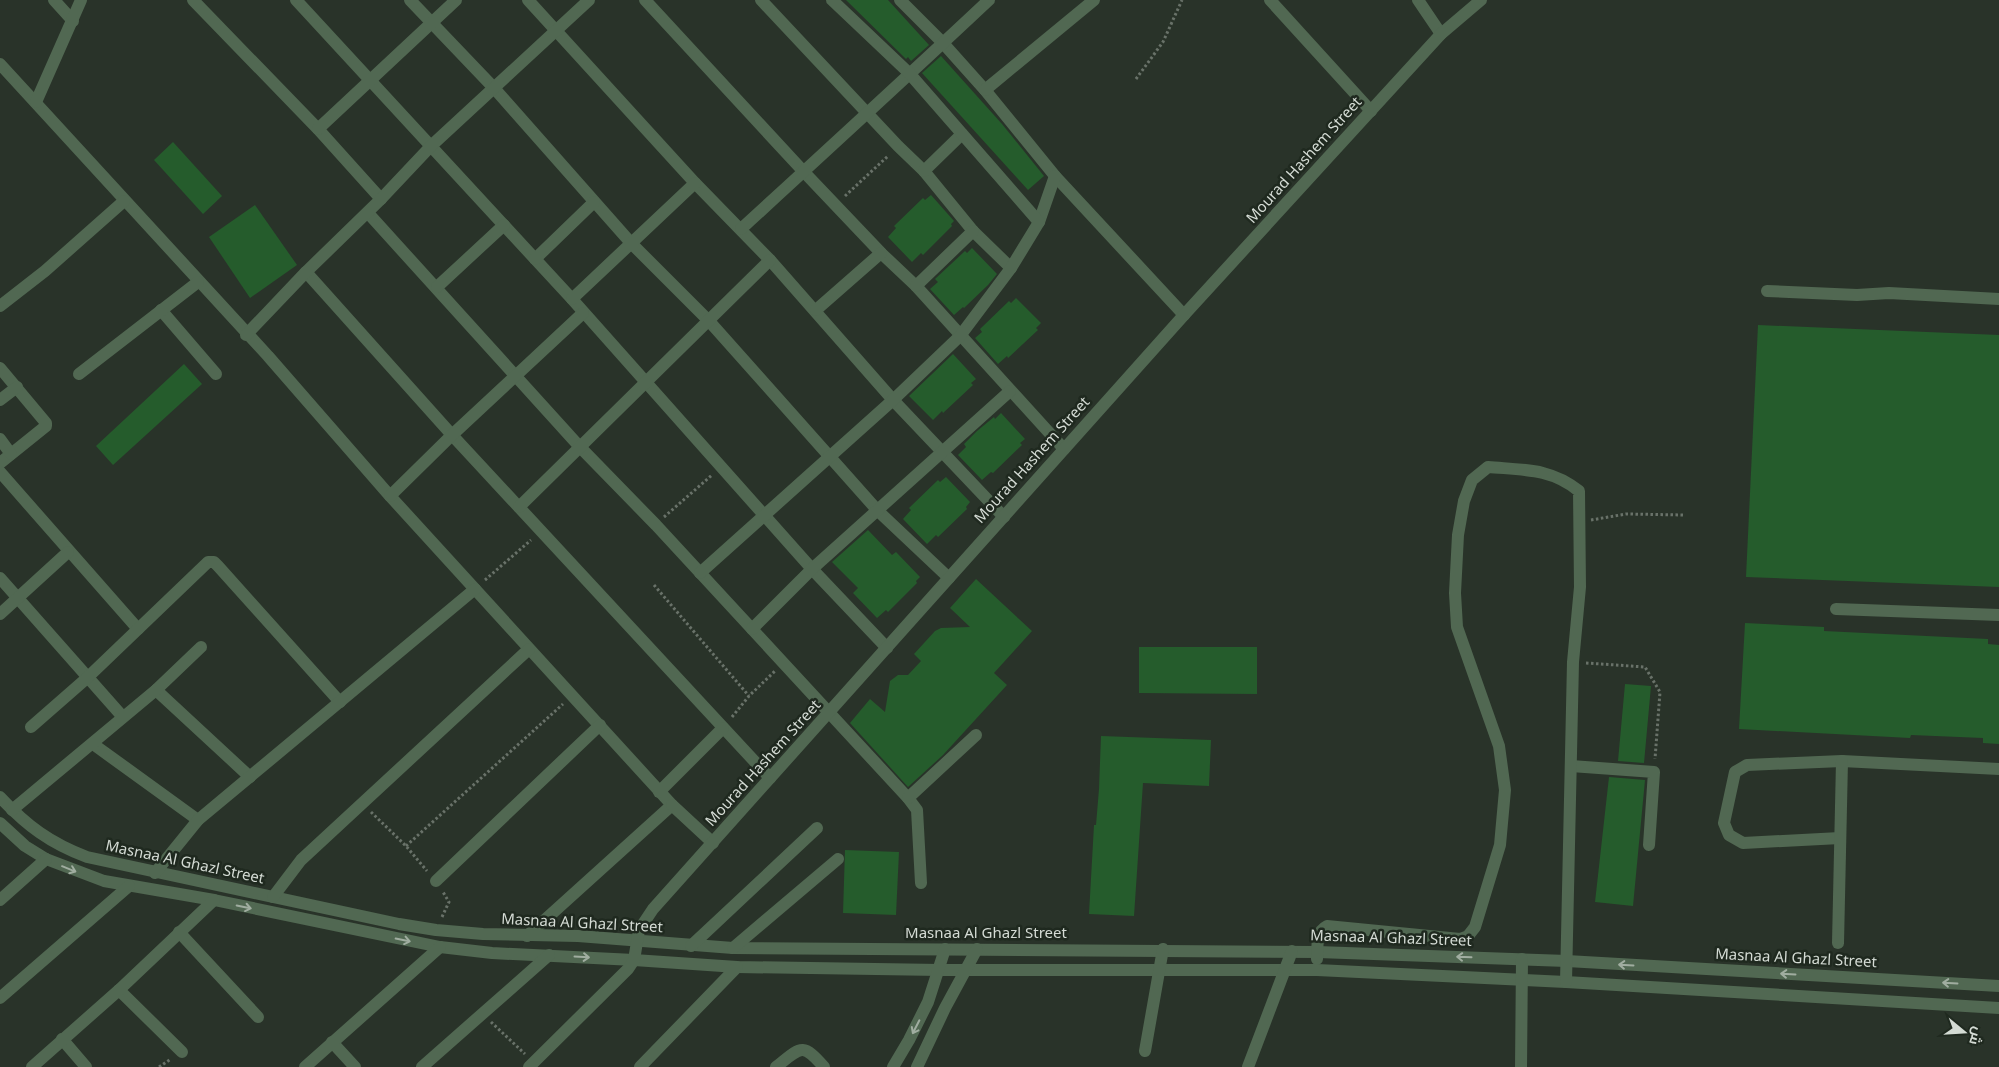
<svg xmlns="http://www.w3.org/2000/svg" width="1999" height="1067" font-family="'Noto Sans',Cairo,sans-serif">
<style>
.building{fill:#255c2c}
.lines{fill:none;stroke-linecap:round;stroke-linejoin:round}
.path{stroke:#697269;stroke-width:3;stroke-dasharray:2.5 2.5;stroke-linecap:butt}
.minor{stroke:#516852;stroke-width:12}
.oneway{stroke:#a0ada0}
.labels{text-anchor:middle;stroke-width:5;stroke-linejoin:round;paint-order:stroke}
.street-label{font-size:15px;fill:#d4dbd4;stroke:#1f291f}
</style>
<rect width="100%" height="100%" fill="#293329"/>
<g class="building">
<polygon points="846,0 888,0 929,45 911,61 908,57 906,59"/>
<polygon points="941,56 1002,124 1044,176 1028,190 922,73"/>
<polygon points="173,142 222,196 203,214 154,160"/>
<polygon points="931,195 954,221 951,224 952,226 923,255 921,253 912,262 888,237 896,228 894,226 923,198 925,200"/>
<polygon points="255,205 297,265 250,298 209,237"/>
<polygon points="972,248 997,274 988,285 964,308 963,307 954,315 930,289 938,282 935,279 965,251 967,253"/>
<polygon points="1016,298 1041,323 1036,328 1038,330 1008,358 1007,356 998,364 975,338 982,332 980,329 1009,301 1011,303"/>
<polygon points="1758,325 1999,335 1999,587 1746,577"/>
<polygon points="953,354 976,379 971,383 973,385 943,413 942,411 933,420 909,396"/>
<polygon points="184,364 202,384 113,465 96,446"/>
<polygon points="1001,413 1025,439 1020,443 1022,445 993,473 991,472 982,480 958,455 966,447 964,444 977,431 994,417 995,419"/>
<polygon points="946,477 970,502 966,507 967,509 938,537 936,535 927,544 903,519 911,510 909,508 938,480 940,482"/>
<polygon points="868,530 892,555 896,552 920,577 916,581 917,583 888,612 886,610 877,618 853,593 858,588 832,562"/>
<polygon points="976,579 1032,631 994,673 1007,685 943,755 908,787 850,723 870,699 885,712 890,681 898,675 908,675 921,661 914,654 935,631 941,628 970,627 950,608"/>
<polygon points="1745,623 1824,627 1824,631 1988,639 1988,644 1999,645 1999,744 1983,743 1983,738 1911,735 1910,738 1739,729"/>
<polygon points="1139,647 1257,647 1257,694 1139,693"/>
<polygon points="1625,684 1651,686 1644,763 1618,761"/>
<polygon points="1101,736 1211,740 1209,786 1143,783 1134,916 1089,914 1094,825 1096,825 1099,789"/>
<polygon points="1609,777 1645,780 1633,906 1595,902"/>
<polygon points="845,850 899,852 896,915 843,913"/>
</g>
<g class="lines">
<g class="path">
<polyline points="1136,79 1163,42 1182,0"/>
<polyline points="845,196 888,156"/>
<polyline points="664,517 712,475"/>
<polyline points="1591,520 1626,514 1685,515"/>
<polyline points="485,580 531,540"/>
<polyline points="654,585 749,696"/>
<polyline points="1586,663 1645,667 1660,692 1655,759"/>
<polyline points="732,717 749,696 775,671"/>
<polyline points="371,812 406,846 427,871"/>
<polyline points="406,846 563,704"/>
<polyline points="442,917 449,902 443,892"/>
<polyline points="491,1022 525,1054"/>
<polyline points="159,1067 171,1059"/>
</g>
<g class="minor">
<polyline points="54,0 73,21"/>
<polyline points="193,0 318,129 381,199"/>
<polyline points="296,0 572,299 812,569 887,648"/>
<polyline points="410,0 494,88 631,243 709,321 878,511 949,578"/>
<polyline points="528,0 695,183 770,260 893,400 1004,517"/>
<polyline points="645,0 804,172 881,253 916,286 1064,449"/>
<polyline points="761,0 898,146 924,171 973,231 1011,268"/>
<polyline points="900,0 943,43 985,90 1055,176 1184,315"/>
<polyline points="1270,0 1371,111"/>
<polyline points="1418,0 1441,34"/>
<polyline points="0,64 268,356 390,496 672,805 527,936"/>
<polyline points="985,90 1094,0"/>
<polyline points="36,102 81,0"/>
<polyline points="318,129 456,0"/>
<polyline points="924,171 962,134"/>
<polyline points="368,213 579,446 656,525 908,798 917,810 921,883"/>
<polyline points="1039,222 1055,176"/>
<path d="M741 229C824 153 907 77 989 0"/>
<polyline points="535,259 594,202"/>
<polyline points="306,272 452,435 770,778"/>
<polyline points="916,286 973,231"/>
<polyline points="437,287 504,225"/>
<polyline points="1767,291 1857,295 1889,293 1999,299"/>
<polyline points="572,299 695,183"/>
<polyline points="0,306 45,271 124,201"/>
<polyline points="161,310 216,374"/>
<polyline points="816,310 881,253"/>
<polyline points="246,335 306,272 381,199 431,146 589,0"/>
<polyline points="0,368 46,423 46,426 0,463"/>
<polyline points="79,374 198,282"/>
<polyline points="0,400 17,387"/>
<polyline points="0,439 11,454"/>
<polyline points="0,472 138,629"/>
<polyline points="390,496 452,435 583,313"/>
<polyline points="519,507 770,260"/>
<polyline points="700,573 893,400 960,336 1011,268 1039,222 909,73 832,0"/>
<polyline points="0,578 122,716"/>
<polyline points="1836,609 1999,615"/>
<polyline points="0,614 68,552"/>
<polyline points="752,629 812,569 1010,391"/>
<polyline points="156,690 250,777"/>
<polyline points="31,727 87,678 208,562 214,562 218,566 340,702"/>
<polyline points="93,744 198,820"/>
<polyline points="1571,766 1654,772 1649,845"/>
<polyline points="659,792 723,728"/>
<path d="M0 797C27 826 50 843 87 857L399 924 436 930 483 934 578 936 733 948 1318 952 1567 961 1999 986"/>
<polyline points="908,798 976,735"/>
<polyline points="672,805 713,843"/>
<polyline points="12,810 156,690 201,647"/>
<polyline points="0,823 25,846 46,859 104,881 214,900 440,947 492,953 634,960 737,967 940,970 1317,970 1566,982 1999,1008"/>
<polyline points="1840,838 1743,843 1729,835 1724,823 1735,772 1747,765 1842,761 1999,769"/>
<polyline points="155,873 198,820 475,589"/>
<polyline points="436,881 600,725"/>
<polyline points="273,897 301,860 529,649"/>
<polyline points="0,900 46,859"/>
<polyline points="179,932 258,1017"/>
<polyline points="1838,943 1842,761"/>
<polyline points="691,946 817,828"/>
<polyline points="733,948 838,859"/>
<path d="M1317 959C1318 947 1315 932 1327 926L1460 939 1468 936 1475 927 1500 845 1505 790 1499 746 1457 627 1455 593 1458 535 1464 501 1472 480 1488 467C1523 470 1551 468 1579 491L1580 587 1573 662 1566 982"/>
<polyline points="119,990 182,1052"/>
<polyline points="0,998 129,886"/>
<polyline points="62,1039 86,1067"/>
<polyline points="332,1042 355,1067"/>
<polyline points="1145,1051 1163,949"/>
<polyline points="32,1067 119,990 214,900"/>
<polyline points="305,1067 440,947"/>
<polyline points="422,1067 549,955"/>
<polyline points="529,1067 628,969 634,960 639,930 653,909 1184,315 1441,34 1481,0"/>
<polyline points="640,1067 737,967"/>
<path d="M776 1067C801 1047 802 1042 824 1067"/>
<polyline points="893,1067 909,1040 928,1002 945,949"/>
<polyline points="917,1067 945,1008 977,949"/>
<polyline points="1248,1067 1292,951"/>
<polyline points="1521,1067 1522,959"/>
</g>
</g>
<defs><path id="oneway-shaft" d="M-6 0H5M1.5-3L5.5 0L1.5 3" fill="none" stroke-width="1.6" stroke-linecap="round" stroke-linejoin="round" transform="scale(1.25)"/></defs>
<g class="oneway">
<use href="#oneway-shaft" transform="translate(69 869) rotate(22)"/>
<use href="#oneway-shaft" transform="translate(244 907) rotate(12)"/>
<use href="#oneway-shaft" transform="translate(403 940) rotate(11)"/>
<use href="#oneway-shaft" transform="translate(582 957) rotate(3)"/>
<use href="#oneway-shaft" transform="translate(1464 957) rotate(-178)"/>
<use href="#oneway-shaft" transform="translate(1626 965) rotate(-177)"/>
<use href="#oneway-shaft" transform="translate(1788 974) rotate(-177)"/>
<use href="#oneway-shaft" transform="translate(1950 983) rotate(-177)"/>
<use href="#oneway-shaft" transform="translate(916 1027) rotate(117)"/>
</g>
<g class="labels">
<g class="street-label">
<text transform="translate(1304 160) rotate(-48)" y="5">Mourad Hashem Street</text>
<text transform="translate(1032 460) rotate(-48)" y="5">Mourad Hashem Street</text>
<text transform="translate(763 763) rotate(-48)" y="5">Mourad Hashem Street</text>
<text transform="translate(185 862) rotate(12)" y="5">Masnaa Al Ghazl Street</text>
<text transform="translate(582 923) rotate(3)" y="5">Masnaa Al Ghazl Street</text>
<text x="986" y="938">Masnaa Al Ghazl Street</text>
<text transform="translate(1391 938) rotate(2)" y="5">Masnaa Al Ghazl Street</text>
<text transform="translate(1796 958) rotate(3)" y="5">Masnaa Al Ghazl Street</text>
</g>
</g>
<g transform="translate(1964 1032) rotate(108)" stroke="#1f291f" stroke-width="4" paint-order="stroke">
<path d="M0-4L9 19L0 12L-9 19Z" fill="#d4dbd4"/>
<text y="-8" font-size="14" font-weight="bold" text-anchor="middle" fill="#d4dbd4">ش</text>
</g>
</svg>
